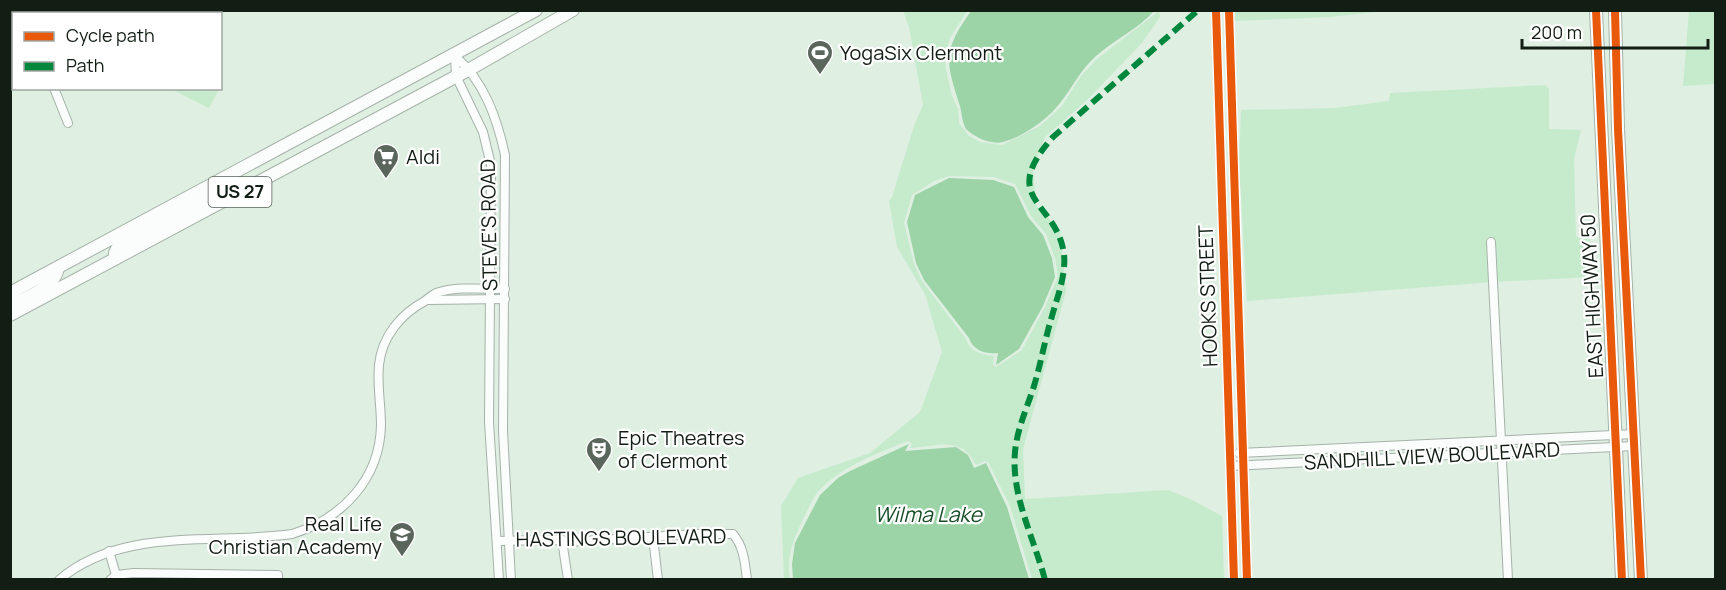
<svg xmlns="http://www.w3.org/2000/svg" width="1726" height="590" font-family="Manrope,sans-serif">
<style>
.green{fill:#c5ebcc;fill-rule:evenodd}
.water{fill:#9cd4a8}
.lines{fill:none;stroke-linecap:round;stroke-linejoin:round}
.minor-casing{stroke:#a6b2a9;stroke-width:10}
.highway-casing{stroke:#a6b2a9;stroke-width:14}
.minor{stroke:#fafdfb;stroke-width:8}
.highway{stroke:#fafdfb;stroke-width:12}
.quiet{stroke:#00873e;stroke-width:6;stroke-dasharray:12 6;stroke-linecap:butt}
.cycleway-casing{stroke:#fff;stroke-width:11}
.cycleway{stroke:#e8590c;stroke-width:8}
.labels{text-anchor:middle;stroke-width:4.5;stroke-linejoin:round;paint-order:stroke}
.shield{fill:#fff;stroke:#59615a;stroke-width:1.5}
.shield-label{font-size:18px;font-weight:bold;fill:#121d14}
.poi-label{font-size:20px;fill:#121d14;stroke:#fff;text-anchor:start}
.street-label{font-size:20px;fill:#121d14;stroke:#fff}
.water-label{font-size:21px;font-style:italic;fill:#184d28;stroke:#fff}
</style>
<rect width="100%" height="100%" fill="#dfefe2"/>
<g class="green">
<path d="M903 11H967L950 38 945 58 946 70 952 96 958 109 959 123 969 136 980 142 1002 145 1040 126 1062 106 1081 76 1097 59 1159 11 1160 17 1142 43 1087 100 1045 137 1033 170 1036 205 1060 230 1066 291 1023 449 1025 499 1168 490 1190 499 1222 516 1224 579H1032L1010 506 988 462 985 461 976 465C961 435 938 446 910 448L912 444 908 441C878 453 839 467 817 493 810 503 805 516 800 526 792 543 786 560 790 579H784L781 506 798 478 870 453 920 412 942 352 925 294 897 247 889 201 892 197 914 126 923 105 909 27ZM949 176 994 177 1015 184 1031 216 1046 234 1055 258 1058 276 1045 307 1022 350 996 367 993 365 994 356C982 355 970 352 966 339L922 281 914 264 904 223 912 195 934 181Z"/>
<polygon points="1232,11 1384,11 1330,17 1233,21"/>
<polygon points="1689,11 1715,11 1715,84 1683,86"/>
<polygon points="1545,85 1549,89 1549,129 1581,130 1574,159 1576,237 1589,237 1592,277 1492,282 1247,301 1239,163 1241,110 1335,108 1389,101 1390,93"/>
<polygon points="171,89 219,89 209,108"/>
</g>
<g class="water">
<path d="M971 11V10L1154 11C1138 29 1114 40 1096 56 1080 70 1073 87 1060 103 1047 120 1024 136 1003 142 991 145 974 137 966 129 962 122 962 114 960 106 945 60 943 51 971 11Z"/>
<path d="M949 178 993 180 1014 187 1028 217 1043 235 1052 258 1055 277 1043 306 1019 349 996 365 998 353C986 354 973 351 969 338L924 280 916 263 907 222 915 195Z"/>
<polygon points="909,444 905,451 956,447 968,455 974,468 986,463 1007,507 1029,579 793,579 792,564 795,543 820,495 838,478 850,471"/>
</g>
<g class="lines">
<defs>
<g id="minor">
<polyline points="1216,10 1234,580"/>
<polyline points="1229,10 1247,580"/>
<polyline points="36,14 37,10"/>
<polyline points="10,48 14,44"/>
<path d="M455 56C484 81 497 118 505 155L503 431 511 580"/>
<polyline points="455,56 456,76 483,132 491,165 489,422 499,580"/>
<polyline points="54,88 68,123"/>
<polyline points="1491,242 1508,580"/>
<polyline points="427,300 505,299"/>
<polyline points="1239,453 1634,434"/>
<polyline points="1230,466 1634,446"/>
<polyline points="653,537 658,580"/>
<polyline points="562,540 568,580"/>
<path d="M497 541 562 540 568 542 697 534H733C744 547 745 563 747 580"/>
<polyline points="109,551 116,575"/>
<path d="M59 580C122 526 215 545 292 534 342 519 380 479 381 425 381 405 377 385 379 365 382 336 401 314 425 301 429 298 432 295 436 293 457 286 483 289 505 289"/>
<polyline points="110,580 116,575 134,573 278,575 278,580"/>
</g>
<g id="highway">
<polyline points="1596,10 1622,580"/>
<polyline points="1615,10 1618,129 1641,580"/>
<polyline points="116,258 115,253 118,247 199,202 211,192"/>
<polyline points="10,293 536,10"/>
<path d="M10 306C26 297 55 288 58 268"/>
<polyline points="10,315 470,69 573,10"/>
</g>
</defs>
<use href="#minor" class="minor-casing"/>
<use href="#highway" class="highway-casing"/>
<use href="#minor" class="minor"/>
<use href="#highway" class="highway"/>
<path class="quiet" d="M1045 580C1034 538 1011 496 1015 452 1017 429 1027 408 1034 386 1041 363 1045 339 1052 316 1058 295 1066 275 1064 254 1057 201 997 200 1053 137L1196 12 1201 10"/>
<defs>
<g id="cycleway">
<polyline points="1216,10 1234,580"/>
<polyline points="1229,10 1247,580"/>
<polyline points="1596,10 1622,580"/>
<polyline points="1615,10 1618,129 1641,580"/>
</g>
</defs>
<use href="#cycleway" class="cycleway-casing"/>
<use href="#cycleway" class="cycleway"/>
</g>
<defs>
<symbol id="stadium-pin" viewBox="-11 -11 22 30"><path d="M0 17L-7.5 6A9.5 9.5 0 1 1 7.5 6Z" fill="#5a665c" stroke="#fff"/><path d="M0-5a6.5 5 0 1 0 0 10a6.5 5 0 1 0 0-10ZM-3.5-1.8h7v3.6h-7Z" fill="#fff"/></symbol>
<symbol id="supermarket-pin" viewBox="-11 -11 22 30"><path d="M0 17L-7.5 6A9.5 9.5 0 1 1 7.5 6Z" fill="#5a665c" stroke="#fff"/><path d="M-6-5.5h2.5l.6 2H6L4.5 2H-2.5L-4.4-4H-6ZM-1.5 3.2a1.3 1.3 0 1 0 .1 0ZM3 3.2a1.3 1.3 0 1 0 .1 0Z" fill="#fff"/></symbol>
<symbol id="theatre-pin" viewBox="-11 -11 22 30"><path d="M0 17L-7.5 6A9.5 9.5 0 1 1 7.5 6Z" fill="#5a665c" stroke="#fff"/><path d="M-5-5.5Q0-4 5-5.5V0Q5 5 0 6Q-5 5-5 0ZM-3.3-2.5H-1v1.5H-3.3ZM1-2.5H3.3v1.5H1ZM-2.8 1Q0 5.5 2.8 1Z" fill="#fff"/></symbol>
<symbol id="school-pin" viewBox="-11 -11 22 30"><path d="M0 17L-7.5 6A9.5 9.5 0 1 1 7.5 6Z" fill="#5a665c" stroke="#fff"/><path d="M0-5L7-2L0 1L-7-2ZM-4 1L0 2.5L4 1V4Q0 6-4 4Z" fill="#fff"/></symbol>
</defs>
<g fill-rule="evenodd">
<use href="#stadium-pin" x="805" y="38" width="30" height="40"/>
<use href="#supermarket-pin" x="371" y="142" width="30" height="40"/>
<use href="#theatre-pin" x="584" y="435" width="30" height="40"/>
<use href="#school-pin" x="387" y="520" width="30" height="40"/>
</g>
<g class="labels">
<rect class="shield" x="208.5" y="177" width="63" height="30" rx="4.5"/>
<g class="shield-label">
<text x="240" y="198">US 27</text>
</g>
<g class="poi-label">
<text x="840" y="60">YogaSix Clermont</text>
<text x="406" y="164">Aldi</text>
<text x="618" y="445">Epic Theatres<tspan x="618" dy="23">of Clermont</tspan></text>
<text x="382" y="531" text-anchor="end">Real Life<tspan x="382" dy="23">Christian Academy</tspan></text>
</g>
<g class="street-label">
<text transform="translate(489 225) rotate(-91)" y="7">STEVE'S ROAD</text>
<text transform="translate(1208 296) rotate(-92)" y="7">HOOKS STREET</text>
<text transform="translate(1592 296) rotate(-93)" y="7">EAST HIGHWAY 50</text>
<text transform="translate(1432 456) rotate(-3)" y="7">SANDHILL VIEW BOULEVARD</text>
<text transform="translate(621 538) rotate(-1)" y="7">HASTINGS BOULEVARD</text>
</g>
<g class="water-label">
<text x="928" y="522">Wilma Lake</text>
</g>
</g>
<rect width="1726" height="590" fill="none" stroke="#121d14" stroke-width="24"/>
<rect x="12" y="12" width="210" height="78" fill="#ffffff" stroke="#a0a5a1" stroke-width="1.5"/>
<rect x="24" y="32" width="30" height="9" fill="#e8590c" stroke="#a0a5a1" stroke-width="1.5"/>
<text x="66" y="42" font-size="18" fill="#121d14">Cycle path</text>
<rect x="24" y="62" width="30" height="9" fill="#00873e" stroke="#a0a5a1" stroke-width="1.5"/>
<text x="66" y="72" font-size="18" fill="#121d14">Path</text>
<path d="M1522 39v9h186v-9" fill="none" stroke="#121d14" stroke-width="3"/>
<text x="1531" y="39" font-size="18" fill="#121d14" stroke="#ffffff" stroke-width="4.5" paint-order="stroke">200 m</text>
</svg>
